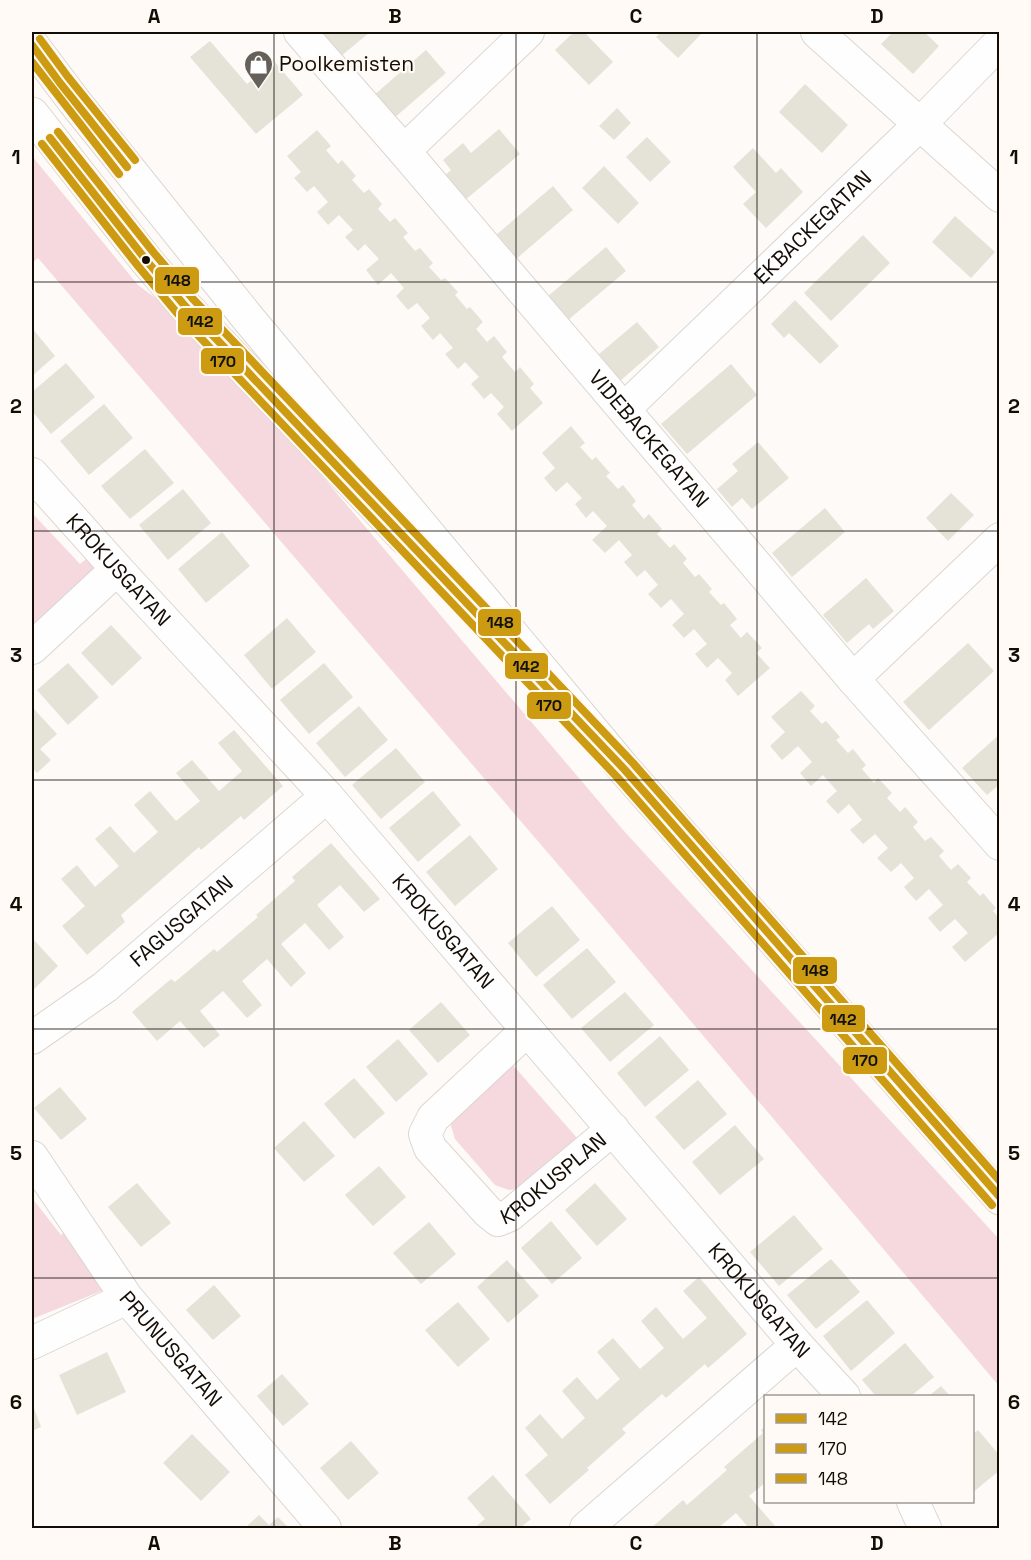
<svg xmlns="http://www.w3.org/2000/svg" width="1031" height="1560" font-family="'Space Grotesk',sans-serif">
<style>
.green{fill:#f5d9de}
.building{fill:#e5e3d8}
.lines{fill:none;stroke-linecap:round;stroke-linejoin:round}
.minor-casing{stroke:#dcd6d0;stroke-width:34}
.major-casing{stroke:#dcd6d0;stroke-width:35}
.minor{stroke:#fffefe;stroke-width:32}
.major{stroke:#fffefe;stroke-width:33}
.bus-1-casing{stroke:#fffaf5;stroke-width:12}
.bus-2-casing{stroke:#fffaf5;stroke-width:12}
.bus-3-casing{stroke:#fffaf5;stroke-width:12}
.bus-1{stroke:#cd9b12;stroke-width:8}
.bus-2{stroke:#cd9b12;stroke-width:8}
.bus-3{stroke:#cd9b12;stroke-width:8}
.grid{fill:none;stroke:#140d05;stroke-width:1.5;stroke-opacity:0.55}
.bus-dot{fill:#140d05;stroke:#fffaf5;stroke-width:2}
.labels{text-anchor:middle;stroke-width:4.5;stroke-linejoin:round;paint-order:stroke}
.poi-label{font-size:21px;fill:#140d05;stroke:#fffaf5;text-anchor:start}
.street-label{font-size:21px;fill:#140d05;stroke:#fffaf5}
.line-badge{stroke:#fffaf5;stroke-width:2}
.pale-badge-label{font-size:16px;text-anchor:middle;font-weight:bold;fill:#111}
.neatline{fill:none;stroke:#140d05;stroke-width:2}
.grid-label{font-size:20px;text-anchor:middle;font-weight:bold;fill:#140d05}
</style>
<rect width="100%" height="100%" fill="#fdfaf7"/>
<g class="green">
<polygon points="32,156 138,285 173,311 283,430 624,831 999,1239 999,1386 597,910 38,258 32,263"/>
<polygon points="32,513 80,564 95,552 103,567 32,633"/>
<polygon points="511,1063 578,1139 526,1188 509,1190 495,1185 455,1139 451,1126 453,1115"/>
<polygon points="32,1198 61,1235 72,1226 104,1290 32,1319"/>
</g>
<g class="building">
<polygon points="318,32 370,32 340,57"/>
<polygon points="574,32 584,32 613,62 589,85 555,50"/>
<polygon points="661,32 703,32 678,58 656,37"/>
<polygon points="893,32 924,32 939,46 913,74 881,44"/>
<polygon points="210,41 247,84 274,61 303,95 256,134 190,57"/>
<polygon points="426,50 446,73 393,119 373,96"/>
<polygon points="805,84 848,125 822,153 779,112"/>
<polygon points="617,108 631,123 614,140 599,126"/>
<polygon points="499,129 520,154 464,201 443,177 451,170 443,160 463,143 471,153"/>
<polygon points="317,130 331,146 326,150 338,164 342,160 356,176 352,180 364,193 369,189 382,204 378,209 390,222 395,218 408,233 403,237 415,251 420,248 433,263 429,267 441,280 445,278 458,292 455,295 467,309 470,307 483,322 476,329 487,342 494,336 507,352 502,357 515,372 520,367 534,384 530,388 543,403 512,431 497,414 504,407 491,393 484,399 471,384 479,377 465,362 458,369 445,354 453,348 440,333 433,340 421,326 430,318 417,303 408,310 396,296 404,288 391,273 378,285 366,270 379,259 365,244 358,251 345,237 353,230 339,215 328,225 317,212 328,202 314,186 307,192 294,178 301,172 287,156"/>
<polygon points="647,137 671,162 650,182 626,157"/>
<polygon points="753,148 776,173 781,168 803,192 766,228 743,204 756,192 733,167"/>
<polygon points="604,166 639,203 618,224 582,188"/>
<polygon points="553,186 573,210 515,260 495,236"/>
<polygon points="955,216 995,252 971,278 932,242"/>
<polygon points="863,235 890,263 831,321 804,293"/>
<polygon points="606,247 626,271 567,321 547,297"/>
<polygon points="795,300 839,346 820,364 789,333 784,338 771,324"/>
<polygon points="637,322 659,347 620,381 598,355"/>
<polygon points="32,328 55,356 32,376"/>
<polygon points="66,363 95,397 51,434 32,411 32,392"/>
<polygon points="731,364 757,395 687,454 661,424"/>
<polygon points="104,404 133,438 89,475 60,441"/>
<polygon points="571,426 585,443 580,447 592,460 596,457 610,473 606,476 618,489 623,485 636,501 632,505 644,519 649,514 662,529 657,534 670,548 674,544 687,559 683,563 695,577 699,574 712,589 709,592 721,605 724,603 737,619 730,625 741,638 747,632 762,648 756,653 770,668 738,696 725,680 732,673 718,658 707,668 695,654 707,644 694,629 684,638 672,625 684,614 671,599 661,608 648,594 658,585 645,570 637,577 624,562 632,555 619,540 605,553 592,540 607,526 593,511 586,518 575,504 582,498 567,482 556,492 544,478 555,468 542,453"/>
<polygon points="758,442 789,478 752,509 742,498 732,507 717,489 738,471 732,464"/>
<polygon points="145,449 174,483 130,519 101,486"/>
<polygon points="183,489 211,523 168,560 139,525"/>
<polygon points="951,493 974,515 948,541 926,518"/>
<polygon points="825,508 845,532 792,577 772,553"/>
<polygon points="222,532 250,566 206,603 178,569"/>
<polygon points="866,578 894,611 873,629 869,624 847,643 823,615"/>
<polygon points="287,618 316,652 272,689 244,655"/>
<polygon points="111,625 142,658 112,686 81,653"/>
<polygon points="968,643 994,671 929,730 903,702"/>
<polygon points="68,663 99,697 68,725 37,690"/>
<polygon points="324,663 353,697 309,734 280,700"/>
<polygon points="801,691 815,706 810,711 822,724 826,721 840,737 836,740 848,753 853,749 866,765 862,769 874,783 878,778 892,793 887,798 900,812 905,807 918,822 913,827 925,841 931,837 944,851 939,856 951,870 958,864 971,878 967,882 980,896 983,893 996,908 993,911 1000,919 1000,932 965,962 952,947 968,933 955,919 940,932 928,918 943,905 929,889 916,901 904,887 914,878 901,863 891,872 877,858 888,848 875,834 863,844 850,830 862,820 849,804 838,814 826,801 837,791 823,775 811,786 800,773 812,762 798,746 782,760 770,746 785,732 771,717"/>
<polygon points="359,706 388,740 345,777 316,743"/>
<polygon points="32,707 57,734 40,749 51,760 37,773 32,767"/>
<polygon points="234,730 283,786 244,820 241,816 201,850 199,847 121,915 125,922 87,955 62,926 85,906 61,879 77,865 95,887 119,866 95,839 110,826 134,853 158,832 134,805 150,791 176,821 200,801 176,773 192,760 219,791 242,771 218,743"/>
<polygon points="1000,734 1000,784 987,795 962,768"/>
<polygon points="396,748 425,782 381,819 352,785"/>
<polygon points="433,791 461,825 418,862 389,828"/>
<polygon points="470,835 498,869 455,906 426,872"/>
<polygon points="331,843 380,899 364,912 340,885 317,905 344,937 329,950 305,923 281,944 306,973 291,987 267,959 242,981 262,1005 247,1018 223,991 200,1011 220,1035 204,1048 180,1021 157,1041 132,1012 171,979 175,982 214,949 217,952 258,917 256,915 295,881 292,877"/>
<polygon points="552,906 580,940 536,977 508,943"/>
<polygon points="32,938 58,966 32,991"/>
<polygon points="587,948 616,982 572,1019 543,985"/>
<polygon points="625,992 654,1025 610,1062 581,1028"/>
<polygon points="441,1002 470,1035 438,1063 409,1030"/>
<polygon points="660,1036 689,1070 645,1107 617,1073"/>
<polygon points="398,1039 428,1074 396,1102 366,1067"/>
<polygon points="354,1078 385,1113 354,1139 324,1104"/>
<polygon points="698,1080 727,1114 684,1150 655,1117"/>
<polygon points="60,1087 87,1119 61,1140 34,1108"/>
<polygon points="304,1121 335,1156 304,1182 274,1148"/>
<polygon points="735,1125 764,1159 720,1195 692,1162"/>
<polygon points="379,1166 406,1197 373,1226 345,1195"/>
<polygon points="137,1183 171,1223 141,1247 108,1207"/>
<polygon points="595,1183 627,1219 597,1246 565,1210"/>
<polygon points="794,1215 823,1249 779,1286 750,1252"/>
<polygon points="551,1221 582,1258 552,1284 521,1248"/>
<polygon points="429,1222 456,1254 421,1284 393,1253"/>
<polygon points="831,1259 860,1292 816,1329 787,1295"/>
<polygon points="507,1260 539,1296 508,1323 477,1287"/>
<polygon points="699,1277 747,1334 708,1368 705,1364 666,1398 662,1394 622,1429 626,1433 587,1468 589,1470 550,1504 525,1475 548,1455 525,1428 540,1414 562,1439 585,1418 562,1391 577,1377 597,1400 620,1379 597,1352 613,1338 640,1369 664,1348 641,1321 656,1307 683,1339 707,1318 683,1291"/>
<polygon points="214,1285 241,1316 213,1340 186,1310"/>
<polygon points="867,1300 895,1333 851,1371 823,1336"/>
<polygon points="458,1302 490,1339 458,1367 425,1330"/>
<polygon points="905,1343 934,1377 911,1396 876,1396 862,1380"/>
<polygon points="107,1352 126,1392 77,1415 59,1375"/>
<polygon points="282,1374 309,1404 283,1426 257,1396"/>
<polygon points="941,1386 950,1396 929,1396"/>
<polygon points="32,1403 41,1427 32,1431"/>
<polygon points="766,1426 766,1482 749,1496 775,1526 773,1528 749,1528 736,1513 718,1528 651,1528 683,1500 687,1505 727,1470 724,1467 763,1433 761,1430"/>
<polygon points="978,1430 1000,1456 1000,1470 972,1493 972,1435"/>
<polygon points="192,1434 230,1472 201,1501 163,1463"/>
<polygon points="351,1441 379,1473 348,1500 320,1468"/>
<polygon points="493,1475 531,1519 520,1528 474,1528 485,1519 467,1498"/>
<polygon points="259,1515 269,1525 278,1517 289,1528 245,1528"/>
</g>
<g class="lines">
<defs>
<g id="minor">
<path id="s1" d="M300 32 404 151 853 679 1000 844"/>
<polyline points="817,32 1000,196"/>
<polyline points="404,151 528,32"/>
<path id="s2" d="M624 409 920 124 1000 42"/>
<path id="s3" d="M32 474 117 569 327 796 797 1345 844 1396"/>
<polyline points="32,648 117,569"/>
<polyline points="853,679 1000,539"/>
<path id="s4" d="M527 1030 433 1118 425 1134 430 1148 488 1212 498 1220 510 1215 613 1129"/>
<path id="s5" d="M32 1038 105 987 327 796"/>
<path id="s6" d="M32 1157 127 1298 325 1528"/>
<polyline points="32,1343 127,1298"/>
<polyline points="913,1502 925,1528"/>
<polyline points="586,1528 797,1345"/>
</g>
<g id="major">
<polyline points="32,45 74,101 247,317 625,770 1000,1198"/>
<polyline points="32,114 146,260 185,306 405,538"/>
</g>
</defs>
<use href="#minor" class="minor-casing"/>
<use href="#major" class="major-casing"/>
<use href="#minor" class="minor"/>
<use href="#major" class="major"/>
<defs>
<g id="bus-1">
<polyline points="32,45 60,83 127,167"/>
<polyline points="50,138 146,260 185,306 625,770 1000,1197"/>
</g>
<g id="bus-2">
<polyline points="32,62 119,174"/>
<polyline points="42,144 138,266 177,313 617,777 992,1205"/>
</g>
<g id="bus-3">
<polyline points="40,39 68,77 135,160"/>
<polyline points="58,132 154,253 193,299 633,763 1000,1181"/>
</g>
</defs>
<use href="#bus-1" class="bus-1-casing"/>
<use href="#bus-2" class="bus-2-casing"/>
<use href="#bus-3" class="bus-3-casing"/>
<use href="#bus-1" class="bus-1"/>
<use href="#bus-2" class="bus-2"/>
<use href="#bus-3" class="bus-3"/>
</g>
<path class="grid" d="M274 32V1528M516 32V1528M757 32V1528M32 282H1000M32 531H1000M32 780H1000M32 1029H1000M32 1278H1000"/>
<defs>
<symbol id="shop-pin" viewBox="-11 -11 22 30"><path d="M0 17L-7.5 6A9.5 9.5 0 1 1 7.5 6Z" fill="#66605a" stroke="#fffaf5"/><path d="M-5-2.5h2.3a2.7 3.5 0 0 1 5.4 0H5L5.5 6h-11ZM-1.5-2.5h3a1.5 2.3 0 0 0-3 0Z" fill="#fff"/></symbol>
</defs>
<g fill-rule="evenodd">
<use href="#shop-pin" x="242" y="48" width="33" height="45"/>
</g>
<circle class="bus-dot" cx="146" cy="260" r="5"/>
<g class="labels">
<g class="poi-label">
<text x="279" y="71">Poolkemisten</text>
</g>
<g class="street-label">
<text dy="7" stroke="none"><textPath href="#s2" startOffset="262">EKBACKEGATAN</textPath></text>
<text dy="7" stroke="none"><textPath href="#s1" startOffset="536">VIDEBACKEGATAN</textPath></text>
<text dy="7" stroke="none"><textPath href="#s3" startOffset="129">KROKUSGATAN</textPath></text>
<text dy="7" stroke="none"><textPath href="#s5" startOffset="190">FAGUSGATAN</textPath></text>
<text dy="7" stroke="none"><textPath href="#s3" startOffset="615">KROKUSGATAN</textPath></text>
<text dy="7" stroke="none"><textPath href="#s4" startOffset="330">KROKUSPLAN</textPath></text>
<text dy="7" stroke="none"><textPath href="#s3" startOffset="1101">KROKUSGATAN</textPath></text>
<text dy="7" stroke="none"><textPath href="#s6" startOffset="237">PRUNUSGATAN</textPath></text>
</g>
</g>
<g class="line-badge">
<rect x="154" y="266" width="46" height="29" rx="6" fill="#cd9b12"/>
<rect x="177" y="307" width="46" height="29" rx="6" fill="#cd9b12"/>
<rect x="200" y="347" width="45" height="28" rx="6" fill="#cd9b12"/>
<rect x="477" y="608" width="45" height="29" rx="6" fill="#cd9b12"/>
<rect x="504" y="652" width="45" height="28" rx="6" fill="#cd9b12"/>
<rect x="526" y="691" width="46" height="29" rx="6" fill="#cd9b12"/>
<rect x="792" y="956" width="46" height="29" rx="6" fill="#cd9b12"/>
<rect x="821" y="1004" width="45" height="29" rx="6" fill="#cd9b12"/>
<rect x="842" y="1046" width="46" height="29" rx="6" fill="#cd9b12"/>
</g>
<g class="pale-badge-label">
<text x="177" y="286">148</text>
<text x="200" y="327">142</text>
<text x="223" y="367">170</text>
<text x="500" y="628">148</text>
<text x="526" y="672">142</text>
<text x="549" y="711">170</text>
<text x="815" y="976">148</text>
<text x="843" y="1025">142</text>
<text x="865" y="1066">170</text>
</g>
<rect width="1031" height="1560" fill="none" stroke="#fffaf5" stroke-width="66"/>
<rect x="764" y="1395" width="210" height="108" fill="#fffaf5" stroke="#a19b95" stroke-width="1.5"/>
<rect x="776" y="1414" width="30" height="9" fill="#cd9b12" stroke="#a19b95" stroke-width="1.5"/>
<text x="818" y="1425" font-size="18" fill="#140d05">142</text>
<rect x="776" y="1444" width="30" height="9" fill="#cd9b12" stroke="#a19b95" stroke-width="1.5"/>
<text x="818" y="1455" font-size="18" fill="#140d05">170</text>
<rect x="776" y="1474" width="30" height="9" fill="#cd9b12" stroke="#a19b95" stroke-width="1.5"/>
<text x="818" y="1485" font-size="18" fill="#140d05">148</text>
<rect x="33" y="33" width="965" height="1494" class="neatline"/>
<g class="grid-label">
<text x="154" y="23">A</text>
<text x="395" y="23">B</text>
<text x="636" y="23">C</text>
<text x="877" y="23">D</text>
<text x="16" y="164">1</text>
<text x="1014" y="164">1</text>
<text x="16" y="413">2</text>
<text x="1014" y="413">2</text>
<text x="16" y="662">3</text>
<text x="1014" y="662">3</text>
<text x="16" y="911">4</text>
<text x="1014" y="911">4</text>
<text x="16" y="1160">5</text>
<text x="1014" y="1160">5</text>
<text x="16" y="1409">6</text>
<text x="1014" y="1409">6</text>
<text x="154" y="1550">A</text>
<text x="395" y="1550">B</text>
<text x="636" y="1550">C</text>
<text x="877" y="1550">D</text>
</g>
</svg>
